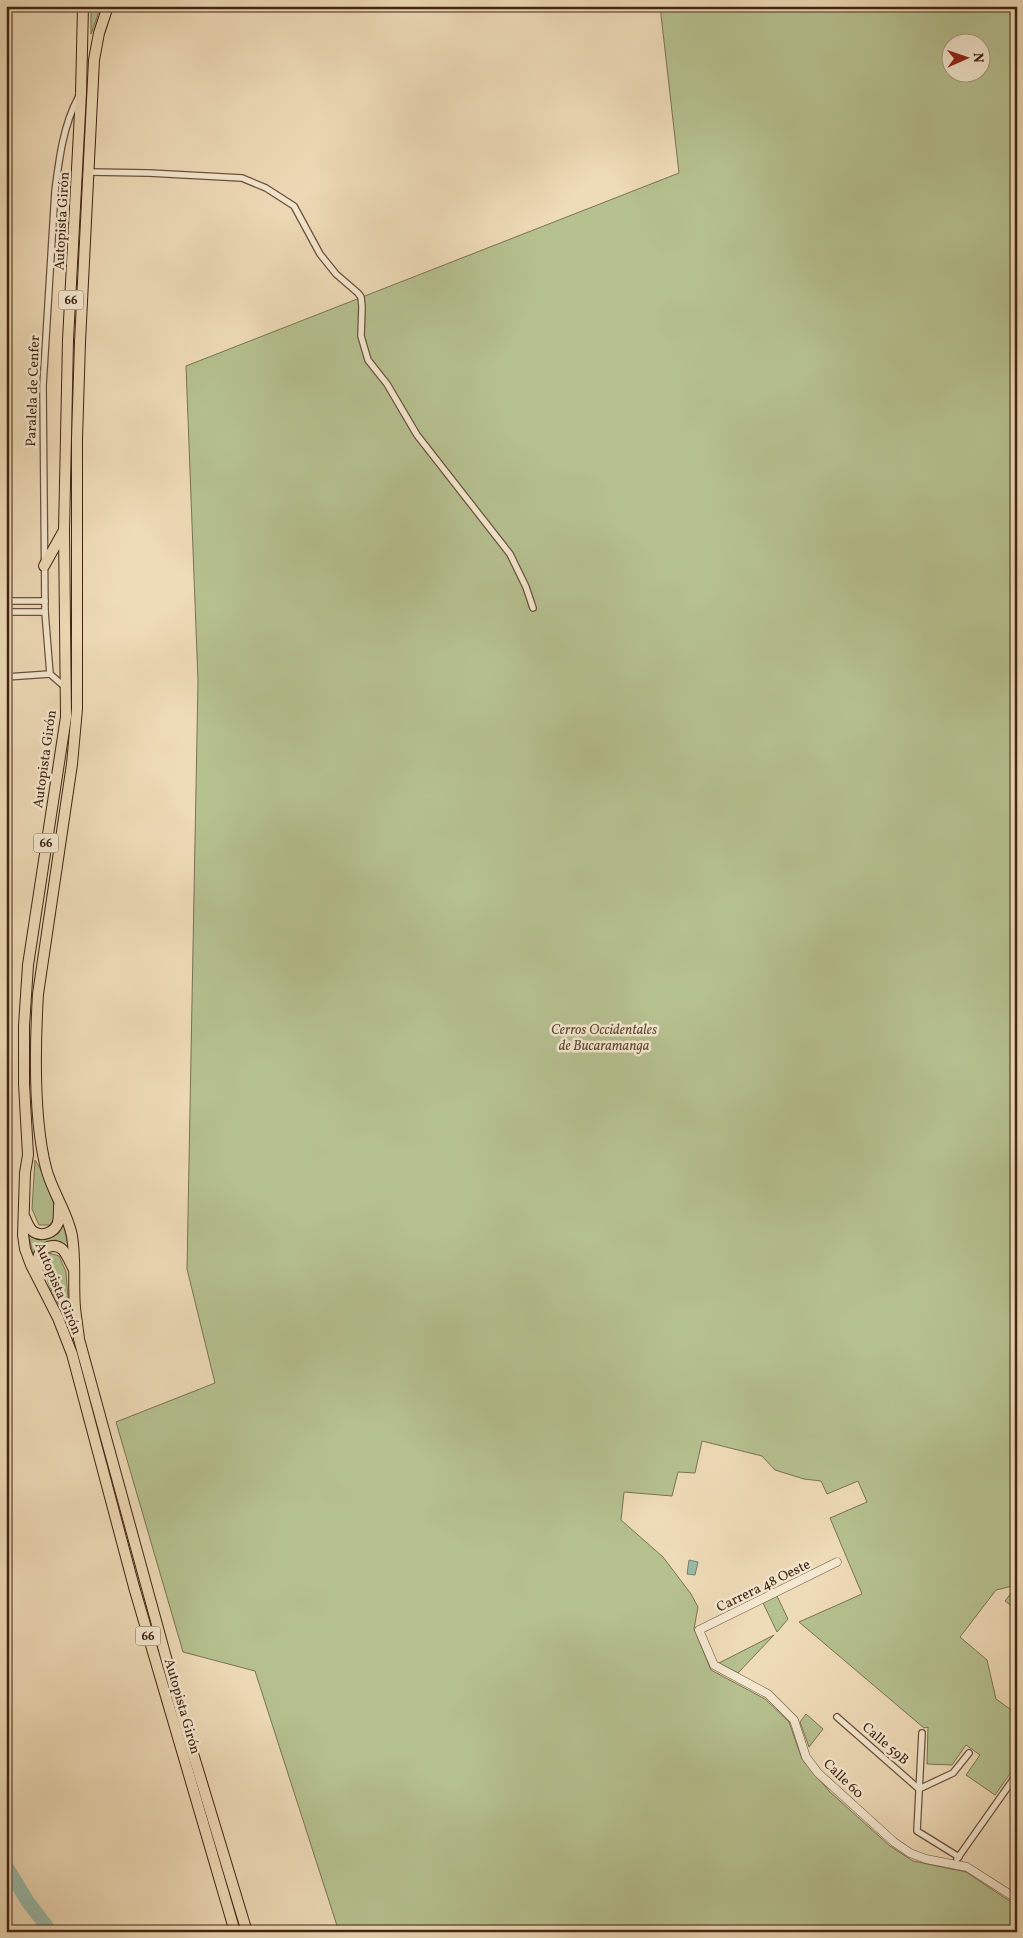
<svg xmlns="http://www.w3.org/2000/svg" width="1023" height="1938" font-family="Vollkorn,serif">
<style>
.green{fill:#b6c190;stroke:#7b7352;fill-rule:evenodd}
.water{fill:#9abbaa;stroke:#767f6e}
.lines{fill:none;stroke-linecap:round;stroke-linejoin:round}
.river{stroke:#9abbaa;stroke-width:14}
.minor-casing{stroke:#6c523d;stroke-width:8}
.tertiary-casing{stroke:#6c523d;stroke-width:9}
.trunk-casing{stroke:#402514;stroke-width:12}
.minor{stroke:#f4e8d0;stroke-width:5.5}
.tertiary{stroke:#f4e8d0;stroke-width:8}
.trunk{stroke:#eedbb7;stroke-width:10}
.labels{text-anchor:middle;stroke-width:5;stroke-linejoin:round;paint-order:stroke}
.shield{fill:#f4e8d0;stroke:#76604c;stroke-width:1}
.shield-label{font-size:12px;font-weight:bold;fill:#402514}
.street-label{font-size:14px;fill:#402514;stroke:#f4e8d0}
.park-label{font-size:14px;font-style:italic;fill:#5e4c33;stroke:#f4e8d0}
</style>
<rect width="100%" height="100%" fill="#eedbb7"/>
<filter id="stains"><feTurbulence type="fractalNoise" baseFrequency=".004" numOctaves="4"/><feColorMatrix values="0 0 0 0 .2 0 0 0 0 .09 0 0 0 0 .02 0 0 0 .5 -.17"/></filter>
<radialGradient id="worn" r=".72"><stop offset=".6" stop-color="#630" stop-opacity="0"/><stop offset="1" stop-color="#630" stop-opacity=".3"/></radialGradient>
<g class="green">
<polygon points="91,6 101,6 91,34"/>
<path d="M660 6H1017V1585L996 1590 960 1637 987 1660 996 1699 1017 1714V1764L995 1795 966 1775 980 1755 966 1745 952 1765 927 1764 928 1727 924 1728 799 1622 862 1594 830 1518 867 1502 858 1481 827 1494 821 1481 804 1479 775 1470 762 1456 702 1441 695 1473 678 1472 672 1496 624 1492 621 1520 663 1557 691 1594 698 1607 694 1629 711 1670 765 1699 789 1722 802 1759 830 1792 890 1846 913 1861 966 1872 1017 1906V1932H339L255 1671 183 1652 116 1422 215 1383 187 1269 198 681 186 366 679 173ZM950 42H980V72H950Z"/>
<polygon points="35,1160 40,1168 57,1212 50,1225 39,1225 32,1209"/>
<path d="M62 1219 70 1253 62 1244 56 1240C43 1241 38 1248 34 1259L28 1232C40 1238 46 1240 59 1233Z"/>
<path d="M49 1253 59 1256 66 1272 70 1323C59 1304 37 1275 49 1253Z"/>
<polygon points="1015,1588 1017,1589 1017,1610 1005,1601"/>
<polygon points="777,1596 788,1619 777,1632 763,1603"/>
<polygon points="774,1635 738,1673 719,1663"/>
<polygon points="806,1714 823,1729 809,1747 800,1722"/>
</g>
<polygon class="water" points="689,1560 698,1562 695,1575 687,1574"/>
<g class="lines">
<polyline class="river" points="6,1866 28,1902 51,1932"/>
<defs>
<g id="minor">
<polyline points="89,172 149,173 242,178 266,188 294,206 320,254 336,274 358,293 361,297 362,307 361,336 368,360 387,384 417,435 510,554 526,587 533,608"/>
<polyline points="6,601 45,601"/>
<polyline points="6,612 45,612"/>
<polyline points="6,677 50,674"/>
<path d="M65 687 50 674 45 612 43 386 55 191C59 160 63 126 78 98"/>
<polyline points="837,1717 919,1789 953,1773 969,1753"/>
<polyline points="922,1733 917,1831 959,1857"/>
<polyline points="957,1859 1017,1774"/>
</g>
<polyline id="tertiary" points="837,1562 699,1630 714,1665 768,1694 794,1720 806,1757 818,1773 894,1842 910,1853 926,1859 967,1867 1017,1899"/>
<g id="trunk">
<polyline points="83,6 81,93 68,340 64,531 66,717 28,965 24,1026 24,1084 28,1155 25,1173 23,1235 25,1249 31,1265 58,1318 72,1354 134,1587 235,1932"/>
<path d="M108 6 99 33 94 60 80 342 77 439V709L72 764 38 994C35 1046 33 1117 46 1168 52 1192 68 1213 72 1236 76 1260 73 1284 75 1308 76 1318 78 1329 79 1339L185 1727 247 1932"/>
<polyline points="44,566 63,532"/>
<path d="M25 1218C27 1222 29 1229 34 1232 42 1237 54 1233 58 1223 59 1218 59 1212 59 1206"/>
<path d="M38 1274C38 1269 37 1263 38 1258 40 1247 55 1242 63 1250 67 1255 70 1262 73 1268"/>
</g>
</defs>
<use href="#minor" class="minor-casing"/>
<use href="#tertiary" class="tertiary-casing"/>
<use href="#trunk" class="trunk-casing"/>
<use href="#minor" class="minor"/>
<use href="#tertiary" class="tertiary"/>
<use href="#trunk" class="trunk"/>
</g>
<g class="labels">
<g class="shield">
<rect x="58.5" y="290.5" width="25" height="19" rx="4"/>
<rect x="33.5" y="833.5" width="25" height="19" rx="4"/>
<rect x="135.5" y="1626.5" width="25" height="19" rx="4"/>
</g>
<g class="shield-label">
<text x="71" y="304">66</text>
<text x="46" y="847">66</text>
<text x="148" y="1640">66</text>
</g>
<g class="street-label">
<text transform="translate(61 221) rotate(-87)" y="5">Autopista Girón</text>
<text transform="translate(32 391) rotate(-88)" y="5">Paralela de Cenfer</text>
<text transform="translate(44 759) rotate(-82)" y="5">Autopista Girón</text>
<text transform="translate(59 1288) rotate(67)" y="5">Autopista Girón</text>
<text transform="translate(763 1585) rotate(-26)" y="5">Carrera 48 Oeste</text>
<text transform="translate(183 1706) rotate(74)" y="5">Autopista Girón</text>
<text transform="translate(886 1743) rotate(41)" y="5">Calle 59B</text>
<text transform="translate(844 1778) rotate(44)" y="5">Calle 60</text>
</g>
<g class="park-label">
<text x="604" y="1034">Cerros Occidentales<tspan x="604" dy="16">de Bucaramanga</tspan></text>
</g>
</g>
<rect width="1023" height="1938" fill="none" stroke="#eedbb7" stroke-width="25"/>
<rect x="8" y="8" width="1008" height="1923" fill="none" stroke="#402514" stroke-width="2.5"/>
<rect x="12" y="12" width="998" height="1913" fill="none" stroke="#402514"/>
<g transform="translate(966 58) rotate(88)"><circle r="24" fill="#f4e8d0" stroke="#ac9a85"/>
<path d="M0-4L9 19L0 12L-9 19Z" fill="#8f2418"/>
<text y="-8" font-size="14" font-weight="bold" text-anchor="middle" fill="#402514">N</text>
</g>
<rect width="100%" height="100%" filter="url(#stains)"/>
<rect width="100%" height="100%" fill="url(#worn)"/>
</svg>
